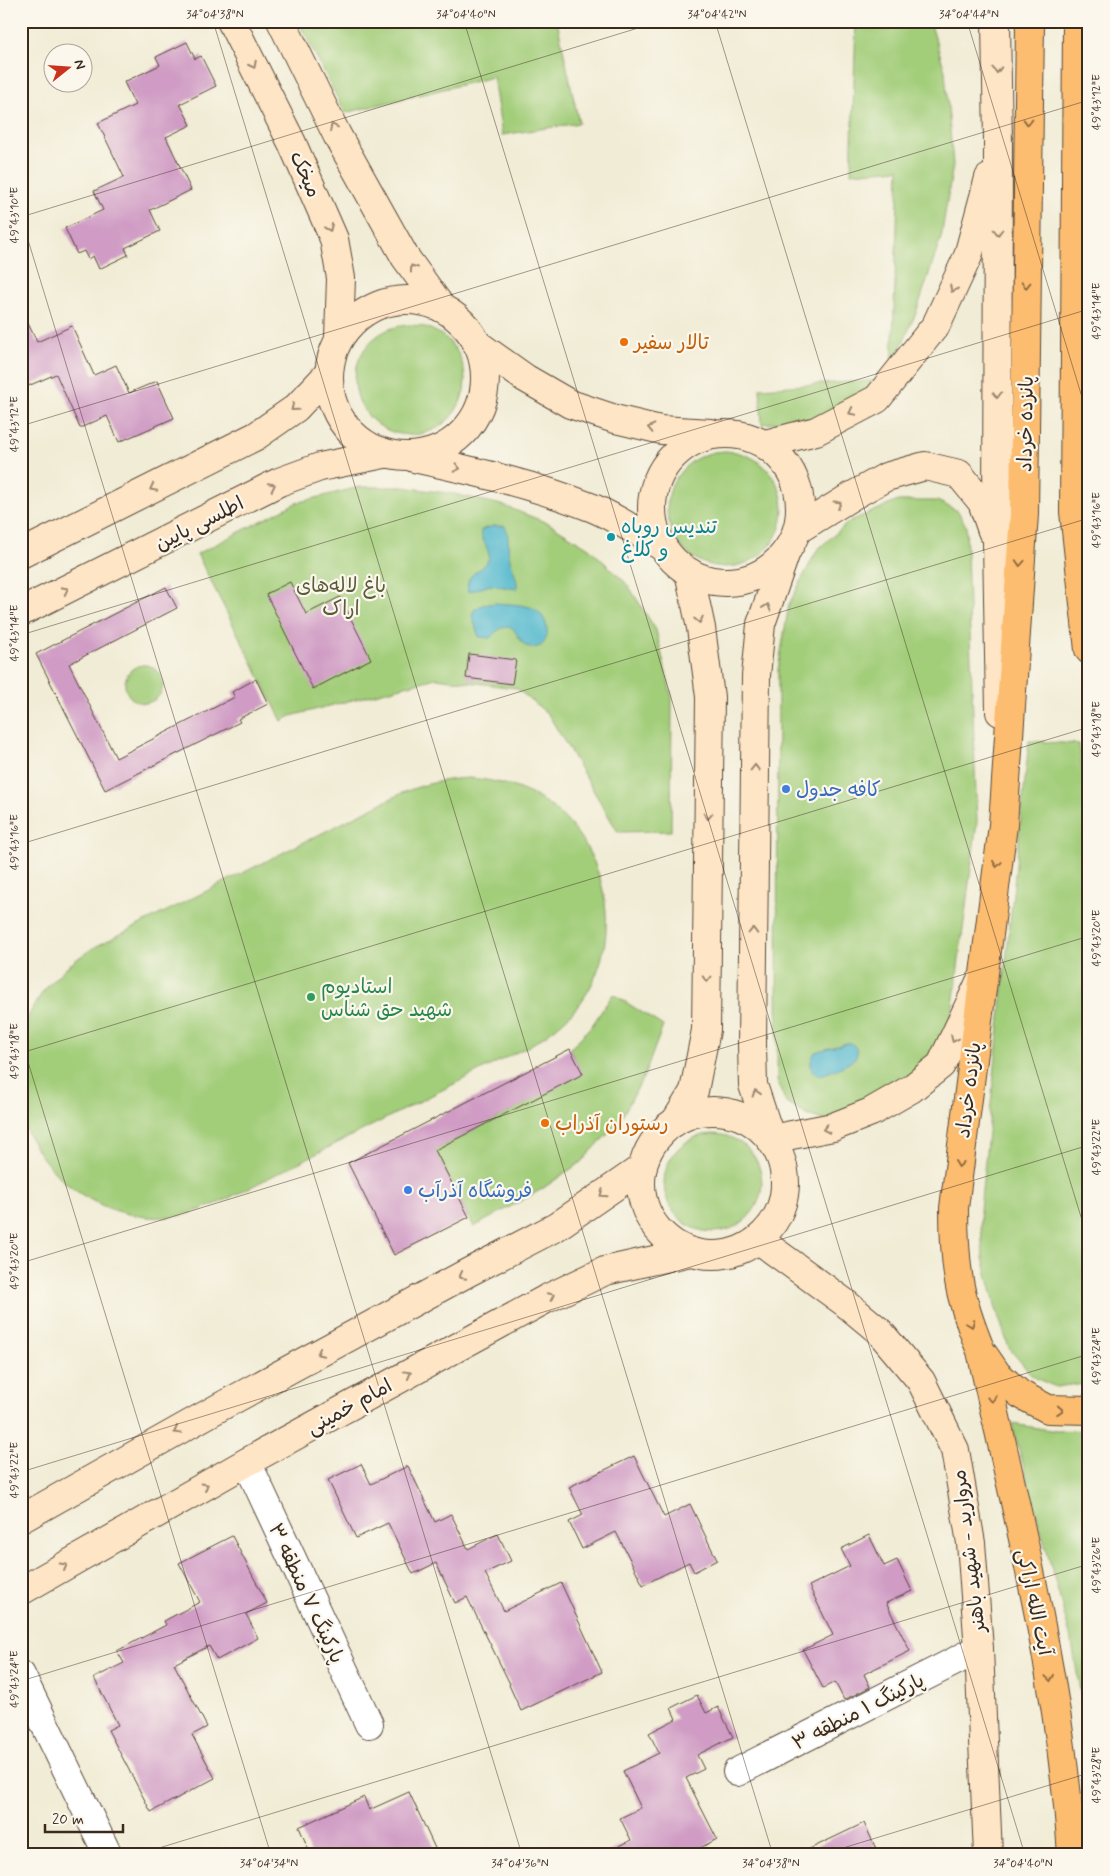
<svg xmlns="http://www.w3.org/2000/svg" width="1110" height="1876" font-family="Mynerve,'Playpen Sans Arabic',sans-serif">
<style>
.green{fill:#a2cd79;stroke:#6e7c4c}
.water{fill:#4fb7cd;stroke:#457076}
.building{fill:#d09cc5}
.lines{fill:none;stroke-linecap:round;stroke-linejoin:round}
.street-casing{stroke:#564739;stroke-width:30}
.secondary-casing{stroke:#564739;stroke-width:30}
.primary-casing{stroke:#564739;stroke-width:30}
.street{stroke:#fff;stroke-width:28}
.secondary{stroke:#fee5c5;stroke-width:28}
.primary{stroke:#fcbd6f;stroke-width:28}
.oneway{stroke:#9c8872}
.oneway2{stroke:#926c42}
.ticks{fill:none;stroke:#3b2a1e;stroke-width:1;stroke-opacity:0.45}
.food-dot{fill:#e8710a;stroke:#fbf7ec;stroke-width:2}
.culture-dot{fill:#0f9aa8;stroke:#fbf7ec;stroke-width:2}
.shop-dot{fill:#3f7fe0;stroke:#fbf7ec;stroke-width:2}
.leisure-dot{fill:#2e9e5b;stroke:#fbf7ec;stroke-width:2}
.labels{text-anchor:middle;stroke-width:4.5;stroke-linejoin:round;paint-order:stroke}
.street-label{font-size:20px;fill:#3b2a1e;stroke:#fbf7ec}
.food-label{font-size:20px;fill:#c56008;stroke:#fbf7ec;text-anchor:start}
.culture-label{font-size:20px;fill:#0d838f;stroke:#fbf7ec;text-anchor:start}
.park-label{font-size:20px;fill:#5a5b39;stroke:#fbf7ec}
.shop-label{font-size:20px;fill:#366cbe;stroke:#fbf7ec;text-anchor:start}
.leisure-label{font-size:20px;fill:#27864d;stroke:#fbf7ec;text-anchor:start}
.neatline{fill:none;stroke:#3b2a1e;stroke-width:2}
.ticks-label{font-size:12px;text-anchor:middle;fill:#3b2a1e}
</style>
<rect width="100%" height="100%" fill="#fbf7ec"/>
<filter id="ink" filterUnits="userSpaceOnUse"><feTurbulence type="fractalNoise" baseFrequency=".02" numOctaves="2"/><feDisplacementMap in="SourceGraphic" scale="10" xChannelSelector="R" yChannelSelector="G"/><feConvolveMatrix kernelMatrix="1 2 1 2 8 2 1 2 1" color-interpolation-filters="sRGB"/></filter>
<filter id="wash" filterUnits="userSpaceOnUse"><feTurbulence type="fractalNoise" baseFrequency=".0096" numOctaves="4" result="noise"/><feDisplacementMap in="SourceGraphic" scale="20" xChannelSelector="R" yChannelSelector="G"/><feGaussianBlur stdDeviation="1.12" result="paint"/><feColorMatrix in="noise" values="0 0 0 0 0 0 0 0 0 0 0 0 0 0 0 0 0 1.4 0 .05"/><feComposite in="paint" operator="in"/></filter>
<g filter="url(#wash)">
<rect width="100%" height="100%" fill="#f1ecd5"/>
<g class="green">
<polygon points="298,21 557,21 579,123 502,135 493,77 345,113"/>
<polygon points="856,21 930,21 945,71 953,165 941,238 916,313 892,367 899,169 851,173"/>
<circle cx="410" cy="380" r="55"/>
<polygon points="880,380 840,417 762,424 760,388"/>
<circle cx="725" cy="509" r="58"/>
<polygon points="359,487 403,487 454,494 502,505 550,524 589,548 628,585 656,630 672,698 671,831 618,832 548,714 516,688 436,678 291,716 282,721 197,554 296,503"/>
<polygon points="898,501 937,501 958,511 966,526 977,822 949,1036 931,1069 837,1124 807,1115 786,1103 777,1081 778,670 789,604 817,550 850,521"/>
<circle cx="144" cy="684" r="19"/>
<polygon points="1029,741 1079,744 1089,826 1089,1380 1084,1383 1056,1387 1033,1377 1009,1348 996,1309 983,1258 980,1209"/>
<path d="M469 778C493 780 514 785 535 796 606 835 629 936 581 1002 567 1021 549 1034 529 1046L221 1202C206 1208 193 1213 178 1216 126 1224 72 1199 42 1157 33 1144 23 1128 21 1112 19 1100 21 1087 21 1075 21 1062 19 1049 21 1037 22 1032 25 1027 26 1022 39 989 64 967 93 948L402 793C424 784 445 779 469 778Z"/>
<polygon points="613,994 663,1026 644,1076 619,1122 581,1162 542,1189 474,1227 435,1150 582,1074 570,1049 593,1024"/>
<circle cx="713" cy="1183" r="49"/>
<polygon points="1012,1424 1057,1431 1089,1430 1089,1744 1072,1643"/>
</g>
<g class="water">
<path d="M493 526H505C510 537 507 544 509 554 511 567 518 576 517 589L490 585 468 592C464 571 482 573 488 560 492 550 480 540 481 530Z"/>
<path d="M495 603C506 604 519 604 530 607 555 616 552 656 526 646 520 643 517 632 512 628 501 625 497 631 490 638L479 637 472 616 474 610 482 605Z"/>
<path d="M847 1043H851C872 1059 833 1070 822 1075 808 1075 809 1061 815 1052Z"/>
</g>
<g id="blocks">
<g class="building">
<polygon points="187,42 195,59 201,56 216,86 180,104 191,125 166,137 191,190 150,210 160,231 125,248 128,255 99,269 93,256 88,259 84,251 77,254 65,228 103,210 94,191 124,177 98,123 135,105 124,82 160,65 156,57"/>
<polygon points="21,309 37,342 72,326 94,375 116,365 129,393 157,381 174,418 119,442 107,416 80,428 56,374 21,389"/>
<polygon points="290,582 306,614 340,597 371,659 313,689 266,594"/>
<polygon points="166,587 177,608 69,664 116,758 235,697 232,692 256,679 268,704 238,719 240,722 105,790 36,654"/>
<polygon points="469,654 516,660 512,684 466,678"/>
<polygon points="570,1049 583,1074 435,1150 469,1217 394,1255 348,1163"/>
<polygon points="634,1456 664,1517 690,1504 717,1560 694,1572 689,1562 643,1585 616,1532 582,1549 569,1522 583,1515 569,1487"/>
<polygon points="361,1464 371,1484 408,1466 435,1522 451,1514 468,1549 498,1534 511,1561 485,1573 504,1611 561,1583 602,1672 521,1711 509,1685 510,1684 467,1597 455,1603 436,1563 413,1574 388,1523 356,1538 328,1480"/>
<polygon points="869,1535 884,1566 897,1560 912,1591 886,1603 910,1651 864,1674 870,1687 844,1700 835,1682 823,1688 803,1650 833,1635 809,1586 850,1566 841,1549"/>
<polygon points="232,1536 267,1603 246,1614 258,1638 217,1660 209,1646 174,1664 207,1727 192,1735 215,1778 151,1812 108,1730 118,1725 94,1678 124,1663 117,1651 166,1625 164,1621 200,1602 179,1563"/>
<polygon points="697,1695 706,1713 718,1707 733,1737 697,1755 704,1769 686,1778 717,1839 687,1855 603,1855 631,1840 620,1818 641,1808 623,1771 659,1753 649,1733 676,1719 671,1708"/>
<polygon points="409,1792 438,1855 311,1855 299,1827 364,1797 369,1810"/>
<polygon points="864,1823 879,1855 797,1855"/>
</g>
</g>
</g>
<g filter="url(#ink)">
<use href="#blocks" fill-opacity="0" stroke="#564739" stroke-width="1"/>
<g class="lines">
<defs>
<g id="street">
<polyline points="247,1462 369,1724"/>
<polyline points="21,1675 108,1855"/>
<polyline points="737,1772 979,1649"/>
</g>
<g id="secondary">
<polyline points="231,21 292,143 334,239 341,278 339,337"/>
<polyline points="281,21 337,135 405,257 442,308"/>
<polyline points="996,21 998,143 997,542 1000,712"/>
<circle cx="407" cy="378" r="78"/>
<polyline points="477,344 525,378 570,404 615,419 661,430 711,433"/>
<circle cx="726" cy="508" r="74"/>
<polyline points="765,444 816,431 877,399 936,325 968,256 989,178"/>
<path d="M414 458C474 471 535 485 593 508 617 518 640 534 663 547"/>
<polyline points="797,530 852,496 886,477 925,466 959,474 982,502 992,531"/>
<polyline points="786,552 761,624 756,676 752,1045 753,1085 771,1139 833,1127 871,1112 911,1089 941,1065 980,982"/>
<polyline points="21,554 256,436 296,408 328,374"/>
<polyline points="21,612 279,482 320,467 384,454"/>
<circle cx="713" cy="1183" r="72"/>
<polyline points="675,1122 694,1091 706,1030 710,697 701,628 689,572"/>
<polyline points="759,1240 844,1302 879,1331 921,1381 955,1450 971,1543 979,1649 988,1855"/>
<polyline points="21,1519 220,1407 467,1273 556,1227 643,1167"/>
<polyline points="21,1591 247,1462 546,1299 605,1271 690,1252"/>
</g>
<g id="primary">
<path d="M1030 21 1024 514 1003 825 954 1208C954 1233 955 1257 959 1281 963 1305 972 1329 981 1351 1018 1518 1061 1684 1072 1855"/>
<polyline points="1077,21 1074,512 1089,650"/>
<polyline points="984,1355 997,1374 1020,1394 1048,1409 1089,1410"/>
</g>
</defs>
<use href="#street" class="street-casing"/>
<use href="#secondary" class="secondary-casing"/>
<use href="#primary" class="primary-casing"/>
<use href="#street" class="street"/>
<use href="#secondary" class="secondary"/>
<use href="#primary" class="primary"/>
</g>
<defs><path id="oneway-chevron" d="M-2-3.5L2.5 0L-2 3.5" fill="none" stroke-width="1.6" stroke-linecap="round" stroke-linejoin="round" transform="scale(1.25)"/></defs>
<g class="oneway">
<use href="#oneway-chevron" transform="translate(253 65) rotate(63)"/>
<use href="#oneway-chevron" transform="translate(997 70) rotate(89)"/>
<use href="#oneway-chevron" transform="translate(333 127) rotate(-116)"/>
<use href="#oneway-chevron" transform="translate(329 228) rotate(67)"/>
<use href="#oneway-chevron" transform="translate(998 232) rotate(90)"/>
<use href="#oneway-chevron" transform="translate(413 268) rotate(-126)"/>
<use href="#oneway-chevron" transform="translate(953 289) rotate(114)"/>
<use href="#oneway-chevron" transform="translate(997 395) rotate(90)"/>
<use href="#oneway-chevron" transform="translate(294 408) rotate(141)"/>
<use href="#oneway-chevron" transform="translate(852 412) rotate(153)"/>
<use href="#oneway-chevron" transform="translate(651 428) rotate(-167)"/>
<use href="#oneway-chevron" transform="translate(457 468) rotate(12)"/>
<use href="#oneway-chevron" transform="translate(272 486) rotate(-27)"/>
<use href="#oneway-chevron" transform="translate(153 488) rotate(153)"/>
<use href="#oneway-chevron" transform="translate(838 504) rotate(-32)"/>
<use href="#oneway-chevron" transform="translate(65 590) rotate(-27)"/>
<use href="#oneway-chevron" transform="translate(767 607) rotate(-71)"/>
<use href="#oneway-chevron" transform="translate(699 620) rotate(78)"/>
<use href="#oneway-chevron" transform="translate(755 768) rotate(-89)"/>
<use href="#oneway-chevron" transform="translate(708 816) rotate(91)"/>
<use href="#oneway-chevron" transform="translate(753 931) rotate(-89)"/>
<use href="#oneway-chevron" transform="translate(707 979) rotate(91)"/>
<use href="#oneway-chevron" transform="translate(954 1039) rotate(115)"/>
<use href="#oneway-chevron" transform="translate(756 1093) rotate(-107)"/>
<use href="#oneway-chevron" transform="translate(826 1129) rotate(168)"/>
<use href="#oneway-chevron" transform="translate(603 1194) rotate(145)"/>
<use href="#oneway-chevron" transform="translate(462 1276) rotate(152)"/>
<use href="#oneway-chevron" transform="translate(551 1296) rotate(-26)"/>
<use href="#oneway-chevron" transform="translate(320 1353) rotate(152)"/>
<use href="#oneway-chevron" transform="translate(408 1374) rotate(-29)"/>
<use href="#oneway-chevron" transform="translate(177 1431) rotate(151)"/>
<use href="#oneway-chevron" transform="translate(205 1486) rotate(-30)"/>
<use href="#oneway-chevron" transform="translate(64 1566) rotate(-30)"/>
</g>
<g class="oneway2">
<use href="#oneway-chevron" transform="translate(1028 122) rotate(91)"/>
<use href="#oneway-chevron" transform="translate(1026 285) rotate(91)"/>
<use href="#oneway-chevron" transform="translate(1020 563) rotate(94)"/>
<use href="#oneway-chevron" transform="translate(997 864) rotate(98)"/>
<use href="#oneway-chevron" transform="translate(959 1164) rotate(97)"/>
<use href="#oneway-chevron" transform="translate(971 1324) rotate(69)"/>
<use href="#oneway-chevron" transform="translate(992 1399) rotate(78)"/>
<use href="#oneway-chevron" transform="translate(1060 1410) rotate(4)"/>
<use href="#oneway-chevron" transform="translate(1050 1678) rotate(82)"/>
</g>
</g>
<path class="ticks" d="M213 21 773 1855M464 21 1025 1855M715 21 1089 1243M967 21 1089 420M21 217 661 21M21 217 522 1855M21 426 1089 100M21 635 1089 309M21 844 1089 518M21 1039 271 1855M21 1053 1089 727M21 1263 1089 936M21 1472 1089 1145M21 1681 1089 1354M136 1855 1089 1564M820 1855 1089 1773"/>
<g class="food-dot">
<circle cx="624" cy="342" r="5"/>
<circle cx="545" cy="1123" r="5"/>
</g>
<circle class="culture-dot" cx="611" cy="537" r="5"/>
<g class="shop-dot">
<circle cx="786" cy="789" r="5"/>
<circle cx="408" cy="1190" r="5"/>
</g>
<circle class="leisure-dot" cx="311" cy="997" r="5"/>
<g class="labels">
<g class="street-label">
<text transform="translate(306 174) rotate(66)" y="7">میخک</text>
<text transform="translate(1025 424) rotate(-89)" y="7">پانزده خرداد</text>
<text transform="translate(199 523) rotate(-27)" y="7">اطلسی پایین</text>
<text transform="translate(968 1090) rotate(-83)" y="7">پانزده خرداد</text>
<text transform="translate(349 1406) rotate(-29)" y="7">امام خمینی</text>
<text transform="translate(968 1551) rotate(-97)" y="7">مروارید - شهید باهنر</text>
<text transform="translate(307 1593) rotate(65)" y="7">پارکینگ ۷ منطقه ۳</text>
<text transform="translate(1035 1602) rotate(78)" y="7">آیت الله اراکی</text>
<text transform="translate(858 1711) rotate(-27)" y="7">پارکینگ ۱ منطقه ۳</text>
</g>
<g class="food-label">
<text x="634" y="349">تالار سفیر</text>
<text x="555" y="1130">رستوران آذراب</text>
</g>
<g class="culture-label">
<text x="621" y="533">تندیس روباه<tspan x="621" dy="23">و کلاغ</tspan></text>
</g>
<g class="park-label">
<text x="341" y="592">باغ لاله‌های<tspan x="341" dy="23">اراک</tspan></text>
</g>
<g class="shop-label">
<text x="796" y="796">کافه جدول</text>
<text x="418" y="1197">فروشگاه آذرآب</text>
</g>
<g class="leisure-label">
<text x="321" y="993">استادیوم<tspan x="321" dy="23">شهید حق شناس</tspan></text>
</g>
</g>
<rect width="1110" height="1876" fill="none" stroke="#fbf7ec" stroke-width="55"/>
<g transform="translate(68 68) rotate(73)"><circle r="24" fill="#fbf7ec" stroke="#aea59a"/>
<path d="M0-4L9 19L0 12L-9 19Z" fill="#c8321e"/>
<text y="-8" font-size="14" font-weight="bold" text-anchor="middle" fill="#3b2a1e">N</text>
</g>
<path d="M45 1824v8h78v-8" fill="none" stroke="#3b2a1e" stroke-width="2.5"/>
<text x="52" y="1824" font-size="15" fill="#3b2a1e" stroke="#fbf7ec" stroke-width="4" paint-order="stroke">20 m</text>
<rect x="28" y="28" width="1054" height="1820" class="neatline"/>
<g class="ticks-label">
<text x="215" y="18">34°04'38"N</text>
<text x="466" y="18">34°04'40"N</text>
<text x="717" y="18">34°04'42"N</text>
<text x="969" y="18">34°04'44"N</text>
<text transform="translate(1096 102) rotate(-90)" y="4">49°43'12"E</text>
<text transform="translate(14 215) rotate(-90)" y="4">49°43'10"E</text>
<text transform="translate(1096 311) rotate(-90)" y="4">49°43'14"E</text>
<text transform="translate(14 424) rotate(-90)" y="4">49°43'12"E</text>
<text transform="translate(1096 520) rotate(-90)" y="4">49°43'16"E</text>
<text transform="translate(14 633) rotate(-90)" y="4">49°43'14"E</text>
<text transform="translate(1096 729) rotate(-90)" y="4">49°43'18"E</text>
<text transform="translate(14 842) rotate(-90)" y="4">49°43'16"E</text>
<text transform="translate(1096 938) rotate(-90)" y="4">49°43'20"E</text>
<text transform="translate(14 1051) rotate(-90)" y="4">49°43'18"E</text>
<text transform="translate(1096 1147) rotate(-90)" y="4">49°43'22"E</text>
<text transform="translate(14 1261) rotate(-90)" y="4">49°43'20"E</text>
<text transform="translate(1096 1356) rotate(-90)" y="4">49°43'24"E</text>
<text transform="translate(14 1470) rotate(-90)" y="4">49°43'22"E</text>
<text transform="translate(1096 1565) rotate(-90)" y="4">49°43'26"E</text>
<text transform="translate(14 1679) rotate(-90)" y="4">49°43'24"E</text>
<text transform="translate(1096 1775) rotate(-90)" y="4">49°43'28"E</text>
<text x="269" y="1867">34°04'34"N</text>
<text x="520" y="1867">34°04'36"N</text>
<text x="771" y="1867">34°04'38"N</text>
<text x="1023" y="1867">34°04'40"N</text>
</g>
</svg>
